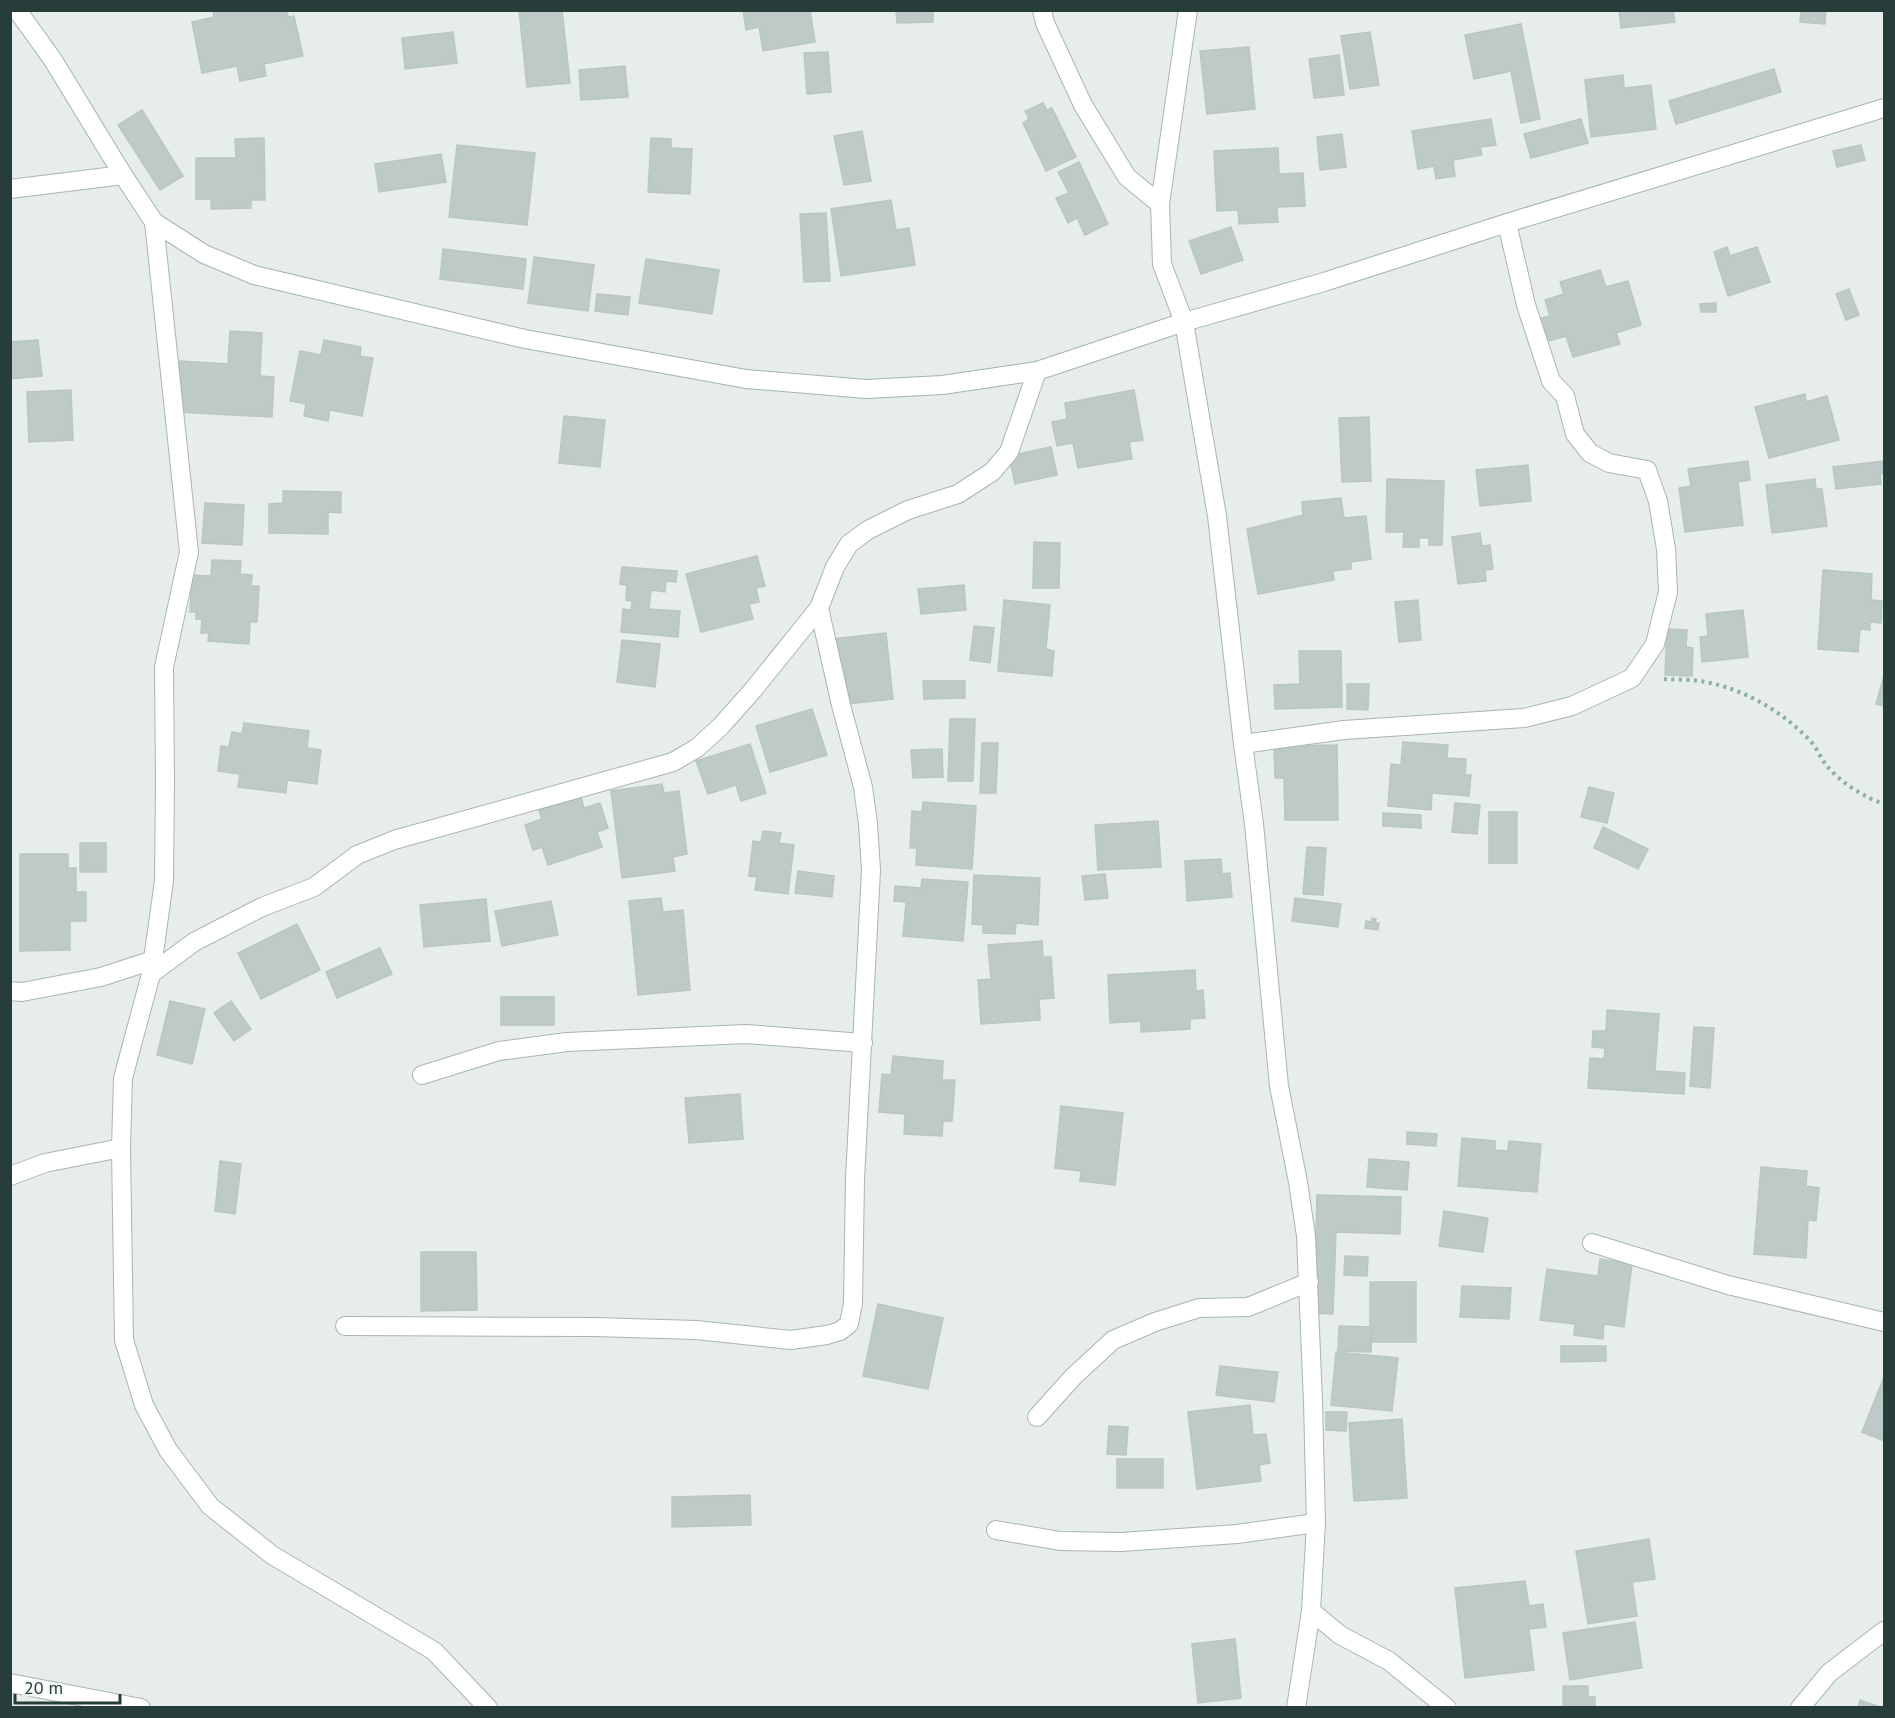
<svg xmlns="http://www.w3.org/2000/svg" width="1895" height="1718" font-family="'PT Sans',sans-serif">
<style>
.building{fill:#becac7;stroke:#b9c6c2;stroke-width:1.5}
.lines{fill:none;stroke-linecap:round;stroke-linejoin:round}
.street-casing{stroke:#a9b5b2;stroke-width:20}
.secondary-casing{stroke:#a2b4b0;stroke-width:20}
.path{stroke:#8aada6;stroke-width:4;stroke-dasharray:3 4.5;stroke-linecap:butt}
.street{stroke:#fff;stroke-width:18}
.secondary{stroke:#fff;stroke-width:18}
</style>
<rect width="100%" height="100%" fill="#e6edeb"/>
<g class="building">
<polygon points="213,10 287,10 288,17 294,16 303,56 264,64 266,76 240,81 237,66 202,73 192,22 214,17"/>
<polygon points="519,10 562,10 570,83 527,87"/>
<polygon points="743,10 810,10 815,42 763,51 759,27 746,30"/>
<polygon points="896,10 943,10 943,11 933,11 933,22 897,23"/>
<polygon points="1619,10 1673,10 1675,22 1621,28"/>
<polygon points="1801,10 1826,10 1825,24 1800,22"/>
<polygon points="1521,24 1540,119 1521,123 1511,71 1474,79 1465,35"/>
<polygon points="453,32 457,63 405,69 402,38"/>
<polygon points="1370,32 1379,85 1350,89 1341,36"/>
<polygon points="1249,47 1255,109 1207,114 1200,51"/>
<polygon points="828,52 831,92 807,94 804,53"/>
<polygon points="1339,55 1344,95 1314,98 1309,59"/>
<polygon points="625,66 628,97 581,100 579,70"/>
<polygon points="1774,69 1781,92 1676,124 1669,101"/>
<polygon points="1623,75 1624,88 1651,85 1656,129 1591,137 1585,80"/>
<polygon points="1043,103 1047,110 1052,108 1076,157 1046,171 1023,123 1029,119 1025,111"/>
<polygon points="142,110 183,176 160,190 118,125"/>
<polygon points="1491,119 1496,145 1480,147 1482,155 1453,160 1455,176 1436,179 1434,166 1418,169 1412,131"/>
<polygon points="1581,119 1588,143 1531,158 1524,134"/>
<polygon points="862,131 871,181 844,185 834,136"/>
<polygon points="1342,134 1346,167 1320,170 1317,137"/>
<polygon points="264,138 265,200 251,200 251,208 211,209 211,199 196,199 196,158 236,158 235,139"/>
<polygon points="651,138 671,139 671,148 692,149 690,194 648,192"/>
<polygon points="457,145 535,153 527,225 449,217"/>
<polygon points="1861,145 1865,160 1837,167 1833,151"/>
<polygon points="1278,148 1279,174 1303,173 1305,206 1277,207 1278,222 1239,224 1238,210 1217,211 1214,151"/>
<polygon points="441,154 446,182 379,192 375,164"/>
<polygon points="1079,162 1108,224 1085,235 1077,218 1068,223 1056,198 1069,193 1058,172"/>
<polygon points="891,200 896,230 909,228 915,265 841,276 831,209"/>
<polygon points="826,213 830,281 804,282 800,214"/>
<polygon points="1231,227 1243,260 1201,274 1189,241"/>
<polygon points="1727,247 1730,256 1757,247 1770,282 1728,296 1714,252"/>
<polygon points="443,249 526,259 523,289 440,279"/>
<polygon points="534,257 594,265 588,311 528,303"/>
<polygon points="646,259 719,270 712,314 639,303"/>
<polygon points="1600,270 1606,287 1628,281 1641,325 1616,333 1620,344 1573,357 1566,336 1545,342 1538,319 1550,316 1545,300 1564,294 1560,282"/>
<polygon points="1849,289 1859,315 1846,320 1836,294"/>
<polygon points="597,294 630,297 628,315 595,311"/>
<polygon points="1716,303 1716,312 1701,312 1700,304"/>
<polygon points="230,331 262,333 260,376 274,377 272,417 178,412 180,361 228,364"/>
<polygon points="38,340 42,376 10,379 10,342"/>
<polygon points="324,340 361,347 360,356 373,358 362,416 330,410 328,421 304,416 306,404 290,401 300,351 321,355"/>
<polygon points="71,390 73,440 29,442 27,392"/>
<polygon points="1134,390 1143,440 1129,442 1132,459 1078,468 1073,443 1057,446 1052,422 1067,419 1065,403"/>
<polygon points="1805,394 1806,402 1827,396 1839,440 1769,458 1755,407"/>
<polygon points="564,416 605,420 600,467 559,463"/>
<polygon points="1369,417 1371,481 1342,482 1339,418"/>
<polygon points="1051,447 1057,475 1015,484 1009,456"/>
<polygon points="1748,461 1750,480 1738,482 1743,525 1685,532 1679,488 1691,486 1688,469"/>
<polygon points="1884,461 1884,473 1880,474 1881,484 1836,489 1833,467"/>
<polygon points="1528,465 1531,501 1480,506 1476,470"/>
<polygon points="1387,479 1444,481 1442,545 1429,545 1429,538 1419,538 1419,547 1403,547 1404,532 1386,532"/>
<polygon points="1815,479 1816,489 1822,489 1827,526 1772,533 1766,485"/>
<polygon points="283,491 341,492 341,513 328,512 328,534 269,533 269,504 283,503"/>
<polygon points="1341,498 1344,518 1366,516 1371,559 1351,562 1351,569 1333,571 1334,580 1258,594 1247,529 1303,515 1302,502"/>
<polygon points="205,503 244,505 242,545 202,543"/>
<polygon points="1480,533 1482,546 1490,545 1493,569 1485,570 1486,581 1458,584 1452,537"/>
<polygon points="1034,542 1060,543 1059,588 1033,588"/>
<polygon points="757,556 765,586 756,588 759,602 749,604 753,619 701,632 686,574"/>
<polygon points="212,560 241,561 240,574 252,575 251,586 259,586 257,622 250,622 249,644 208,641 209,633 201,633 202,619 196,619 196,612 190,612 192,575 211,576"/>
<polygon points="622,567 677,571 676,582 666,581 665,592 651,590 649,609 680,611 678,637 621,632 623,609 631,610 632,601 626,600 627,585 620,584"/>
<polygon points="1823,570 1872,574 1871,600 1882,601 1881,623 1870,622 1870,630 1860,629 1858,652 1818,649"/>
<polygon points="964,585 966,610 921,614 918,589"/>
<polygon points="1004,600 1050,605 1046,649 1054,651 1052,676 998,671"/>
<polygon points="1418,600 1421,640 1399,642 1395,602"/>
<polygon points="1743,610 1748,657 1702,662 1700,637 1708,636 1706,614"/>
<polygon points="974,626 994,628 990,663 970,660"/>
<polygon points="1667,629 1687,630 1686,647 1693,648 1692,676 1665,675"/>
<polygon points="886,633 893,699 848,704 844,667 835,668 832,639"/>
<polygon points="622,640 660,644 655,687 617,682"/>
<polygon points="1299,651 1341,651 1342,707 1275,709 1274,685 1300,684"/>
<polygon points="1884,676 1884,706 1876,704"/>
<polygon points="923,681 965,681 965,698 924,699"/>
<polygon points="1347,684 1369,684 1368,710 1347,709"/>
<polygon points="812,709 827,755 770,772 756,726"/>
<polygon points="950,719 975,719 973,781 948,781"/>
<polygon points="244,723 309,731 307,748 321,750 317,784 287,780 286,793 238,787 240,774 218,771 221,746 229,747 232,732 242,734"/>
<polygon points="1403,742 1448,745 1447,758 1466,759 1465,775 1471,775 1469,796 1432,793 1431,810 1388,806 1391,764 1401,765"/>
<polygon points="982,743 998,743 996,793 980,793"/>
<polygon points="750,744 766,793 741,801 736,785 708,794 696,761"/>
<polygon points="1337,745 1338,820 1285,820 1284,778 1275,778 1274,746"/>
<polygon points="942,749 943,777 913,778 911,750"/>
<polygon points="662,784 664,793 679,791 687,854 673,857 675,871 622,878 611,791"/>
<polygon points="1589,787 1614,793 1607,823 1581,817"/>
<polygon points="581,797 584,808 600,803 608,828 597,832 602,847 548,865 542,847 533,850 525,825 542,819 539,810"/>
<polygon points="923,802 976,806 972,869 916,865 917,848 910,848 912,811 922,812"/>
<polygon points="1455,803 1480,805 1477,834 1452,832"/>
<rect x="1489" y="812" width="28" height="51"/>
<polygon points="1383,813 1421,815 1421,828 1383,826"/>
<polygon points="1158,821 1161,867 1098,870 1095,825"/>
<polygon points="1603,827 1648,849 1638,869 1594,848"/>
<polygon points="763,831 781,833 779,843 794,845 788,894 755,890 757,877 749,876 753,841 761,842"/>
<rect x="80" y="843" width="26" height="29"/>
<polygon points="1307,847 1326,848 1323,895 1303,894"/>
<polygon points="20,854 68,854 68,868 76,868 76,892 86,892 86,921 70,921 70,950 20,951"/>
<polygon points="1221,859 1222,874 1230,873 1232,897 1187,901 1185,861"/>
<polygon points="798,871 834,876 832,897 795,893"/>
<polygon points="1105,874 1108,898 1085,900 1082,876"/>
<polygon points="974,875 1040,878 1038,925 1016,923 1015,934 983,933 983,925 972,924"/>
<polygon points="922,879 968,882 963,941 903,936 906,902 894,901 895,886 921,888"/>
<polygon points="661,898 663,912 683,910 690,990 638,995 629,901"/>
<polygon points="1295,898 1341,904 1338,927 1292,921"/>
<polygon points="486,899 490,941 424,947 420,905"/>
<polygon points="551,901 558,935 502,946 495,911"/>
<polygon points="1372,918 1376,919 1375,923 1379,923 1378,930 1365,928 1366,921 1371,922"/>
<polygon points="297,924 320,970 261,999 238,953"/>
<polygon points="1042,941 1043,957 1051,957 1054,998 1039,999 1040,1020 981,1024 978,980 991,979 988,945"/>
<polygon points="380,948 392,974 337,998 326,972"/>
<polygon points="1195,970 1196,991 1203,990 1205,1018 1190,1019 1190,1029 1141,1032 1141,1021 1110,1023 1108,975"/>
<rect x="501" y="997" width="53" height="28"/>
<polygon points="170,1001 205,1009 192,1064 157,1055"/>
<polygon points="231,1001 251,1029 234,1041 214,1013"/>
<polygon points="1607,1010 1659,1014 1655,1071 1685,1073 1684,1094 1588,1088 1590,1058 1604,1059 1605,1048 1592,1047 1593,1031 1606,1031"/>
<polygon points="1694,1027 1714,1028 1710,1088 1690,1086"/>
<polygon points="893,1056 943,1061 942,1080 955,1080 952,1121 943,1121 942,1136 904,1134 905,1114 879,1112 882,1074 891,1075"/>
<polygon points="740,1094 743,1139 689,1143 685,1098"/>
<polygon points="1061,1106 1123,1113 1115,1185 1080,1181 1081,1171 1055,1168"/>
<polygon points="1407,1132 1437,1134 1436,1146 1407,1144"/>
<polygon points="1462,1138 1495,1141 1495,1150 1508,1151 1509,1141 1541,1144 1537,1192 1458,1186"/>
<polygon points="1369,1159 1409,1162 1407,1190 1367,1187"/>
<polygon points="220,1161 241,1164 235,1214 215,1211"/>
<polygon points="1761,1167 1807,1171 1806,1186 1819,1188 1816,1221 1808,1220 1806,1258 1754,1254"/>
<polygon points="1317,1195 1401,1197 1400,1234 1336,1232 1333,1314 1314,1313"/>
<polygon points="1444,1211 1488,1218 1483,1252 1439,1246"/>
<polygon points="421,1252 476,1252 477,1310 421,1311"/>
<polygon points="1345,1256 1368,1257 1367,1276 1344,1275"/>
<polygon points="1600,1259 1632,1264 1624,1327 1604,1324 1603,1339 1574,1335 1575,1324 1540,1320 1547,1269 1598,1276"/>
<rect x="1370" y="1282" width="46" height="60"/>
<polygon points="1462,1286 1511,1288 1509,1319 1460,1317"/>
<polygon points="878,1304 943,1318 928,1389 863,1376"/>
<polygon points="1339,1326 1372,1327 1371,1352 1338,1351"/>
<polygon points="1561,1346 1606,1346 1606,1361 1561,1362"/>
<polygon points="1336,1352 1398,1358 1392,1411 1331,1405"/>
<polygon points="1220,1366 1278,1372 1274,1402 1216,1395"/>
<polygon points="1884,1377 1884,1441 1862,1432"/>
<polygon points="1250,1405 1253,1435 1266,1434 1270,1463 1259,1465 1261,1481 1197,1489 1188,1412"/>
<polygon points="1326,1412 1347,1412 1346,1431 1326,1430"/>
<polygon points="1402,1419 1407,1498 1354,1501 1349,1423"/>
<polygon points="1109,1426 1128,1427 1126,1455 1107,1454"/>
<rect x="1117" y="1459" width="46" height="29"/>
<polygon points="750,1495 751,1525 672,1527 672,1497"/>
<polygon points="1649,1539 1655,1579 1632,1582 1637,1616 1588,1624 1576,1551"/>
<polygon points="1525,1581 1529,1606 1543,1604 1546,1627 1529,1629 1534,1670 1465,1678 1455,1588"/>
<polygon points="1635,1622 1642,1668 1570,1680 1563,1633"/>
<polygon points="1235,1639 1241,1698 1198,1703 1192,1644"/>
<polygon points="1563,1686 1588,1686 1588,1697 1595,1697 1595,1708 1563,1708"/>
<polygon points="1860,1700 1883,1708 1858,1708"/>
</g>
<g class="lines">
<defs>
<g id="street">
<polyline points="1042,10 1045,23 1083,105 1127,177 1160,204"/>
<polyline points="1188,10 1160,204 1162,264 1184,322 1217,516 1243,744 1254,824 1279,1086 1298,1182 1306,1236 1313,1401 1316,1523 1311,1611 1296,1708"/>
<polyline points="10,189 123,175"/>
<polyline points="154,222 189,552 164,667 165,782 164,881 151,974 123,1078 121,1148 124,1340 144,1405 168,1450 210,1506 272,1555 434,1651 488,1708"/>
<polyline points="1243,744 1344,730 1524,718 1572,706 1632,678 1655,644 1668,592 1666,549 1658,501 1647,470 1609,463 1590,453 1575,434 1565,396 1551,381 1526,305 1507,223"/>
<polyline points="151,974 194,942 262,907 314,887 357,855 394,840 673,762 697,748 721,726 753,690 819,608 835,567 849,544 868,530 908,510 958,494 992,472 1009,452 1037,371"/>
<polyline points="10,991 22,992 101,977 153,960"/>
<polyline points="422,1075 499,1051 567,1042 746,1034 863,1043"/>
<polyline points="10,1176 45,1163 121,1148"/>
<polyline points="1592,1243 1728,1285 1884,1322"/>
<polyline points="345,1326 595,1327 696,1330 791,1340 827,1335 840,1331 849,1324 853,1303 855,1179 871,870 868,824 863,787 841,705 819,608"/>
<polyline points="1037,1417 1073,1377 1113,1340 1155,1322 1199,1308 1248,1307 1309,1282"/>
<polyline points="996,1530 1060,1541 1121,1542 1237,1534 1316,1523"/>
<polyline points="1311,1611 1340,1635 1389,1661 1447,1708"/>
<polyline points="10,1683 141,1708"/>
<polyline points="1800,1708 1829,1673 1884,1631"/>
</g>
<polyline id="secondary" points="17,10 53,60 123,175 154,222 204,254 254,275 525,339 746,379 866,389 942,385 1037,371 1184,322 1324,282 1507,223 1884,108"/>
</defs>
<use href="#street" class="street-casing"/>
<use href="#secondary" class="secondary-casing"/>
<path class="path" d="M1664 679C1677 680 1692 679 1705 682 1745 689 1785 713 1812 743 1818 750 1821 759 1827 766 1841 783 1864 797 1884 804"/>
<use href="#street" class="street"/>
<use href="#secondary" class="secondary"/>
</g>
<rect width="1895" height="1718" fill="none" stroke="#273d3a" stroke-width="24"/>
<path d="M15 1694v9h105v-9" fill="none" stroke="#273d3a" stroke-width="3"/>
<text x="24" y="1694" font-size="18" fill="#273d3a" stroke="#f6faf8" stroke-width="4.5" paint-order="stroke">20 m</text>
</svg>
